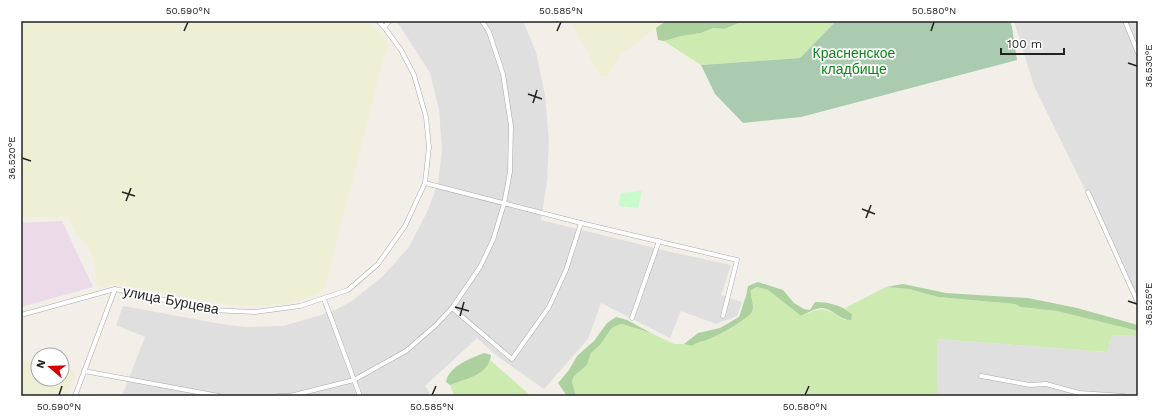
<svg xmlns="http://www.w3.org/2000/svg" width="1159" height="417" font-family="'Work Sans',sans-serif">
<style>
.residential{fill:#e0dfdf}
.industrial{fill:#ebdbe8}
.farmland{fill:#eef0d5}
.grass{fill:#cdebb0}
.forest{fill:#add19e}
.cemetery{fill:#aacbaf}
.park{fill:#c8facc}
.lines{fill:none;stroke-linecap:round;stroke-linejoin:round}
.minor-casing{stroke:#a9a9a9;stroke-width:5}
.minor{stroke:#fff;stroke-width:4}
.ticks{fill:none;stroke:#222;stroke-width:1.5}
.labels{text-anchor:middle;stroke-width:3.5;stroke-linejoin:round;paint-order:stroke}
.park-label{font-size:14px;fill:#0c8416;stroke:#fff}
.street-label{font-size:14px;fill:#222;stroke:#fff}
.neatline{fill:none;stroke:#222;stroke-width:1.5}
.ticks-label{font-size:10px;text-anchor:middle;fill:#222}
</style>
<rect width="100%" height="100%" fill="#f2efe9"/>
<g class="residential">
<polygon points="394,21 523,21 536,52 545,95 549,141 547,181 541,220 667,251 731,265 721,295 742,302 737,316 716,324 681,311 670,338 601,303 588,339 544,389 497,356 477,338 425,386 432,396 122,396 145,337 116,325 123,306 227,325 246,327 283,326 318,316 335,310 352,301 382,277 409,247 427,212 438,183 442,150 439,110 430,73 400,26"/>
<polygon points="1014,21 1138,21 1138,297 1034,86"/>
<polygon points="1112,335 1138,336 1138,396 938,396 937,339 1107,352"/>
</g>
<polygon class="industrial" points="62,221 93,287 21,307 21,223"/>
<g class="farmland">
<polygon points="21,21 368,21 386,38 389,48 384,57 325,288 316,295 290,303 258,306 229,305 116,284 102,287 96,284 95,266 91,253 86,244 74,231 68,217 21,217"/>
<polygon points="570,21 666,21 621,54 610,72 606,76 601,77 593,64 587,50"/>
<polygon points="21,360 38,363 38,379 62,379 62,368 69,369 74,372 75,374 66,396 21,396"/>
</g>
<g class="grass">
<polygon points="743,21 836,21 800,58 701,65 664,41 681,36 701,33 713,28 725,29"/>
<path d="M757 287 768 290 801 316C826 305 823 308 845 320L852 314 845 308 886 287 909 289 938 297 1015 304 1020 307 1057 311 1138 331V336L1112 335 1107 352 937 339 938 396H576L572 382 574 376 587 365 591 353 600 345 611 329 616 326 622 324 651 333 674 344H684L692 346C698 341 703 342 709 339 718 336 748 319 752 312 755 305 750 297 751 290Z"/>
<path d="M490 360 531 396H454L450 385C468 379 480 377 490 360Z"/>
</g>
<g class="forest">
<polygon points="666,21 743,21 725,29 713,28 701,33 681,36 664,41 658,40 656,28"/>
<path d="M758 282 783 290 794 303 804 309 810 310 815 302C829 302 841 305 852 314L851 320C839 320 833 309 822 308 815 308 807 313 801 316L768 290 757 287 751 290C750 297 755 305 752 312 748 319 718 336 709 339 703 342 698 341 692 346L684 344 698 333 720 328 739 317 746 296 748 286Z"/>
<polygon points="903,284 946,293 1028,298 1077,308 1138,325 1138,331 1057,311 1020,307 1015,304 938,297 909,289 886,287"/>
<polygon points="616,317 627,320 651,333 622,324 616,326 611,329 600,345 591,353 587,365 574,376 572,382 576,396 567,396 558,383 569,370 577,356 594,341 607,323"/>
<path d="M484 353 491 355C489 375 466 379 450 385L446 382C449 366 471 358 484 353Z"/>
</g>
<polygon class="cemetery" points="836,21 1010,21 1012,27 1017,60 801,117 743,123 715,94 701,65 800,58"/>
<polygon class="park" points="642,191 638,208 618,206 621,193"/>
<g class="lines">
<defs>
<g id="minor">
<polyline points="1125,21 1138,53"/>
<polyline points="384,27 390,21"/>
<polyline points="425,183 581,223 737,260 723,316"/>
<polyline points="1088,192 1138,303"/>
<polyline points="324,299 360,396"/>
<polyline points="452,308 512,359 549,307 566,270 581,223"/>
<polyline points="21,315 115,289 210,310 255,312 300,306 348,290 378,264 405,226 425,183 429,147 426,117 414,75 401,50 384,27 378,21"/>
<polyline points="632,318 659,241"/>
<polyline points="84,371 219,396"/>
<polyline points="981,376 1030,385 1046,384 1079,393 1124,396"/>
<polyline points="75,396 115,289"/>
<polyline points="278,396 290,396 354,380 406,351 436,325 452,308 480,267 493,240 504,204 510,172 511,126 503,74 489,32 482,21"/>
</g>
</defs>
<use href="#minor" class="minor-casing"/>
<use href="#minor" class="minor"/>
</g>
<path class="ticks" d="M184 31 188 22M557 31 561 22M931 31 934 22M1128 63 1137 66M528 94 542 99M533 103 537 90M22 158 31 161M122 192 135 196M126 201 131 188M862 209 875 214M866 218 871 205M1128 301 1137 304M455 307 469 311M460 316 464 302M59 395 62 386M432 395 436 386M805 395 809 386"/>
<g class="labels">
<g class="park-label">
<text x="854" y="58">Красненское<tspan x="854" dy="16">кладбище</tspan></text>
</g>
<g class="street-label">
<text transform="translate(171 300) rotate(11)" y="5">улица Бурцева</text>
</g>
</g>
<rect width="1159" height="417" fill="none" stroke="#ffffff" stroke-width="44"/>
<g transform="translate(50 367) rotate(289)"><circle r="19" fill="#ffffff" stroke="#a7a7a7"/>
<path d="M0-3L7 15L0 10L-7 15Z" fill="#d40000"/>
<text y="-6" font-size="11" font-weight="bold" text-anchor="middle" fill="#222222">N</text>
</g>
<path d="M1001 48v6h63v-6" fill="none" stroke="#222222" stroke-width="2"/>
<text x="1007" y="48" font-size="12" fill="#222222" stroke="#ffffff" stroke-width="3" paint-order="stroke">100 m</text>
<rect x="22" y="22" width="1115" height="373" class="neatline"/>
<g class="ticks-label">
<text x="188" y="14">50.590°N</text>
<text x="561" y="14">50.585°N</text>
<text x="934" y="14">50.580°N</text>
<text transform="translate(1148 66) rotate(-90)" y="4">36.530°E</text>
<text transform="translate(11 158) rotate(-90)" y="4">36.520°E</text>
<text transform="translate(1148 304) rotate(-90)" y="4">36.525°E</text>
<text x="59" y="410">50.590°N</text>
<text x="432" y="410">50.585°N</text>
<text x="805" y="410">50.580°N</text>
</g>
</svg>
